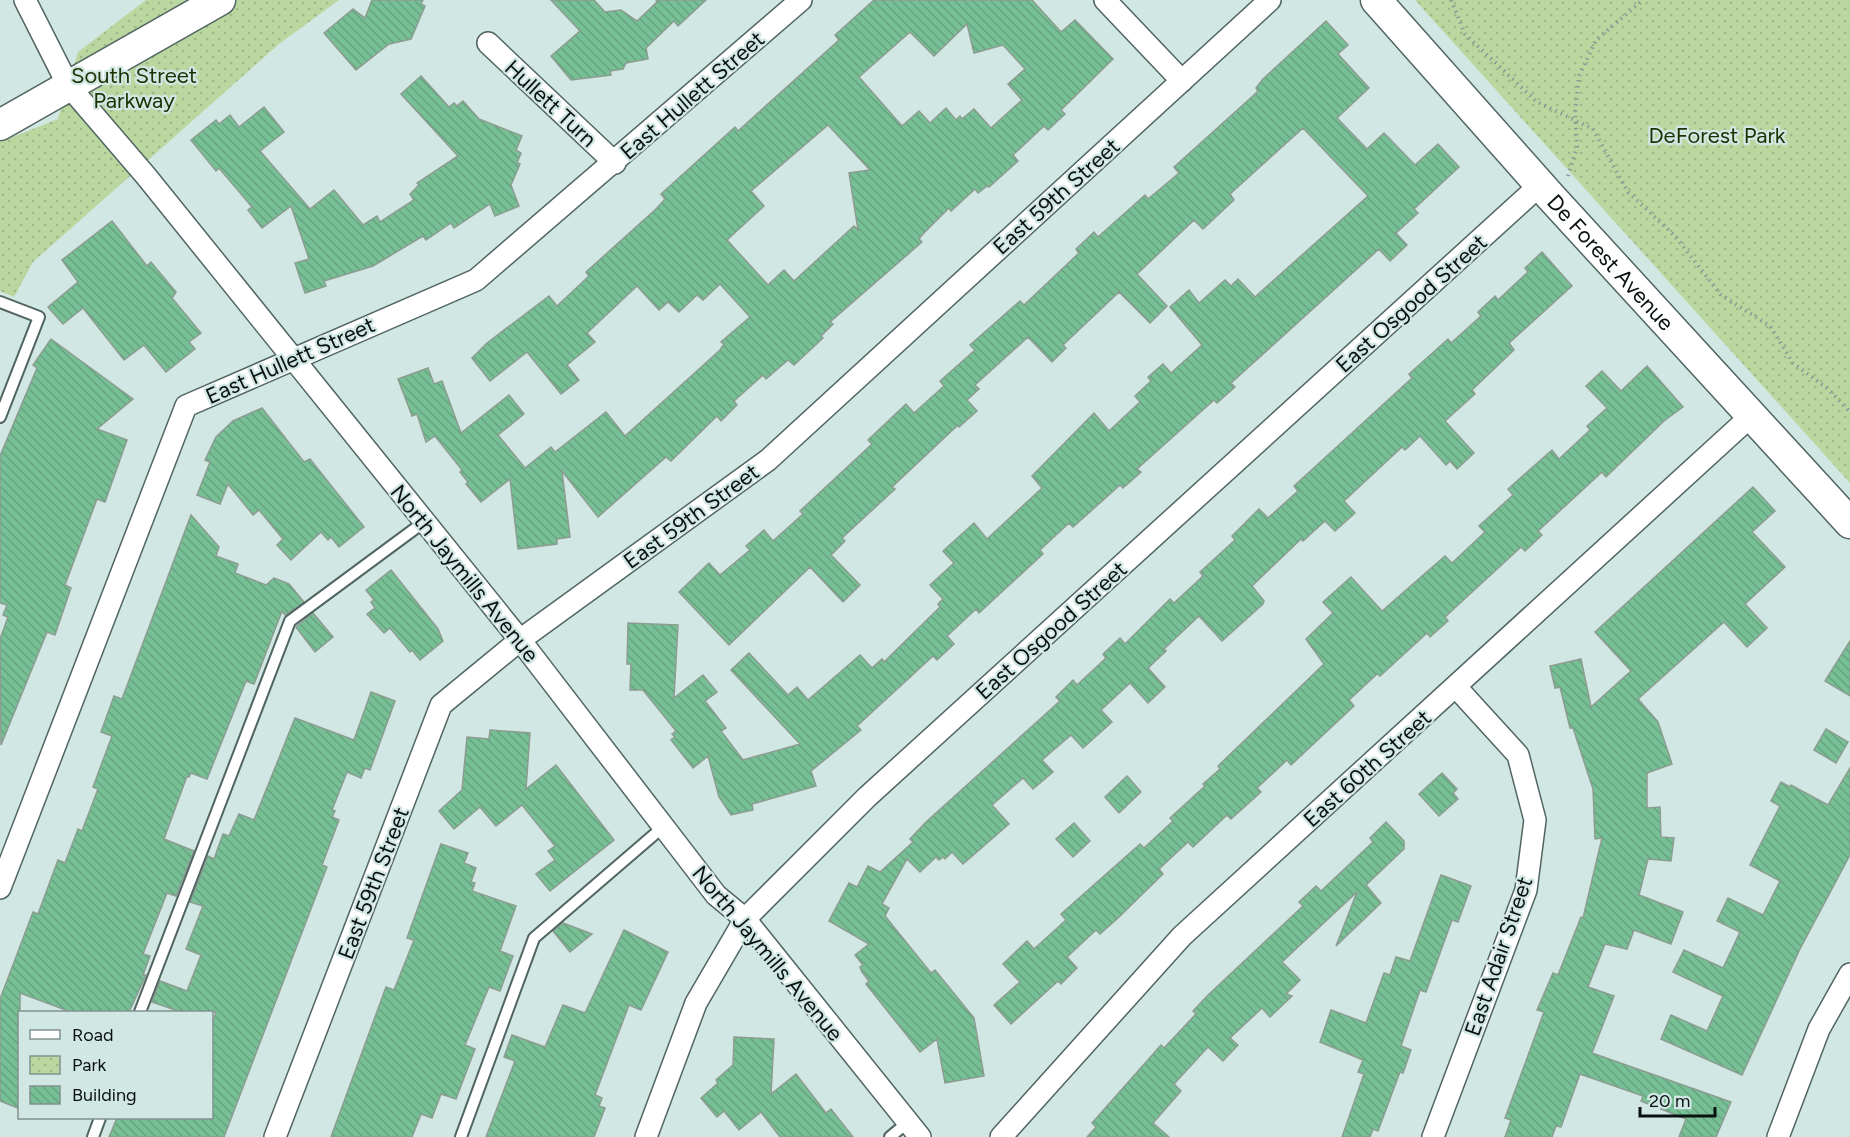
<svg xmlns="http://www.w3.org/2000/svg" width="1850" height="1137" font-family="Figtree,sans-serif">
<style>
.park{fill:url(#park-dots)}
.building{fill:url(#building-back-hatch);stroke:#8c9c91;stroke-width:1.5;fill-rule:evenodd}
.lines{fill:none;stroke-linecap:round;stroke-linejoin:round}
.lane-casing{stroke:#516562;stroke-width:14}
.street-casing{stroke:#516562;stroke-width:24}
.secondary-casing{stroke:#516562;stroke-width:33}
.path{stroke:#899a97;stroke-width:4;stroke-dasharray:1.5 4.5;stroke-linecap:butt}
.lane{stroke:#fff;stroke-width:10}
.street{stroke:#fff;stroke-width:21}
.secondary{stroke:#fff;stroke-width:30}
.labels{text-anchor:middle;stroke-width:4.5;stroke-linejoin:round;paint-order:stroke}
.park-label{font-size:22px;fill:#1d3000;stroke:#d1e7e3}
.street-label{font-size:22px;fill:#0a1211;stroke:#d1e7e3}
</style>
<defs>
<pattern id="park-dots" width="8" height="8" patternUnits="userSpaceOnUse" patternTransform="scale(1.5)"><rect width="8" height="8" fill="#bbd7a0"/><path d="M2 2h.1M6 6h.1" fill="none" stroke="#9fb889" stroke-width="1.8" stroke-linecap="round"/></pattern>
<pattern id="building-back-hatch" width="6" height="6" patternUnits="userSpaceOnUse" patternTransform="scale(1.5)"><rect width="6" height="6" fill="#77c095"/><path d="M-1 5l2 2M0 0l6 6M5-1l2 2" fill="none" stroke="#66a47f"/></pattern>
</defs>
<rect width="100%" height="100%" fill="#d1e7e3"/>
<g class="park">
<polygon points="146,0 339,0 279,44 33,262 14,297 0,291 0,142 58,119 78,52"/>
<polygon points="1415,0 1850,0 1850,483"/>
</g>
<g class="building">
<polygon points="372,0 423,0 421,4 425,6 411,39 389,44 356,70 324,33 353,9 365,18"/>
<polygon points="551,0 594,0 605,12 621,10 637,21 657,2 656,0 706,0 678,26 674,21 646,48 648,59 626,63 623,69 610,71 611,75 571,80 551,56 580,31"/>
<path d="M874 0H1032L1061 32 1075 20 1113 59 1061 110 1065 114 1048 130 1044 126 1013 155 1018 161 989 187 987 186 978 193 975 189 951 211 949 208 922 235 919 239 922 242 830 322 833 324 821 336 823 338 794 365 788 360 766 379 763 375 734 401 737 405 721 421 717 416 671 461 666 457 598 517 562 471 570 537 557 539V544L518 549 510 479 481 502 466 484 468 482 460 472 462 470 435 436 426 442 417 414 412 416 398 379 428 368 434 384 442 381 461 433 509 395 524 414 498 435 525 468 551 447 555 452 606 412 625 436 720 350 724 344 721 342 750 317 720 284 703 300 697 295 679 312 668 302 659 310 637 286 587 333 595 342 567 365 579 380 561 394 527 352 490 381 472 358 487 343 549 296 557 306 589 276 586 272 656 209 665 199 661 194 735 127 738 131 839 40 835 35ZM967 24 974 53 1003 45 1025 69 1008 84 1022 100 991 128 974 109 962 119 960 116 956 120 946 108 930 123 919 111 902 126 859 77 910 32 934 56ZM828 125 870 170 849 173 858 230 854 226 794 281 784 270 768 285 727 240 764 206 751 191Z"/>
<polygon points="1326,21 1348,45 1338,54 1369,88 1337,118 1367,149 1384,133 1415,165 1438,144 1459,167 1414,209 1418,213 1396,233 1407,245 1390,261 1379,249 1231,383 1235,387 1217,403 1214,400 1137,469 1141,472 1123,488 1120,485 1073,527 1069,523 1040,550 1043,554 979,613 976,609 947,636 954,644 937,660 933,656 857,726 861,730 811,771 816,786 752,804 753,810 731,815 719,797 708,756 693,768 671,740 675,737 672,734 676,731 643,690 630,690 631,664 627,664 628,623 678,625 674,698 703,675 717,692 705,701 726,728 721,731 743,760 800,744 731,670 749,653 788,695 797,687 808,700 860,655 872,668 882,659 884,662 940,607 938,604 943,599 930,585 954,563 943,551 974,523 987,539 1042,488 1032,476 1094,413 1109,431 1140,402 1135,396 1151,381 1148,377 1163,364 1171,373 1202,345 1170,307 1189,290 1199,303 1225,280 1231,286 1238,279 1255,297 1368,196 1303,128 1230,194 1234,200 1203,229 1194,220 1137,274 1167,306 1150,323 1119,292 1063,345 1066,348 1052,362 1028,337 975,385 979,389 967,400 977,411 959,427 958,425 892,487 895,489 842,538 845,541 831,555 860,585 843,602 810,567 729,645 679,592 709,563 720,575 750,550 746,546 764,530 773,541 803,514 800,511 872,444 868,440 906,404 914,413 944,386 940,381 975,350 970,345 1020,301 1024,305 1079,253 1076,249 1094,232 1098,237 1145,195 1148,199 1179,173 1174,167 1255,94 1258,91 1256,88 1263,79"/>
<polygon points="421,76 449,107 454,103 457,106 463,101 479,119 522,136 516,150 521,153 517,163 520,164 511,185 519,206 495,216 490,204 454,228 451,223 426,240 423,236 373,266 324,281 326,286 305,293 295,263 309,259 291,206 262,228 248,210 252,207 219,168 216,171 191,140 216,120 219,124 230,115 239,127 264,107 284,132 260,151 310,209 334,190 363,225 377,216 380,222 414,200 410,194 419,185 417,183 458,156 401,94"/>
<polygon points="112,221 147,266 151,262 176,292 172,298 201,333 189,342 195,349 166,372 144,345 124,360 83,308 63,324 48,307 78,282 62,260"/>
<polygon points="1542,252 1572,286 1509,343 1514,350 1472,390 1475,394 1445,421 1474,453 1457,469 1450,461 1446,465 1420,436 1405,450 1402,447 1344,501 1355,513 1335,531 1325,521 1303,541 1301,539 1252,586 1264,601 1263,604 1222,641 1199,616 1164,649 1166,651 1148,668 1165,687 1148,703 1130,683 1101,710 1112,722 1083,748 1071,735 1042,760 1053,772 1033,789 1023,778 992,805 1009,824 963,864 952,852 945,859 943,857 939,860 936,857 920,872 907,859 882,904 889,908 885,916 931,973 935,970 974,1018 984,1076 945,1083 937,1039 920,1052 866,984 869,981 862,972 860,967 863,965 855,955 869,944 829,921 849,883 857,887 868,866 880,872 913,842 910,839 926,822 1060,701 1056,697 1073,680 1077,685 1106,658 1103,654 1120,638 1125,644 1170,599 1174,603 1203,576 1200,572 1235,540 1232,536 1259,509 1268,518 1298,491 1294,486 1412,378 1409,374 1448,339 1451,343 1481,316 1478,312 1495,296 1498,300 1528,272 1525,268"/>
<polygon points="51,339 133,399 97,429 127,440 105,502 97,499 65,585 71,588 55,635 47,632 1,745 0,639 8,617 3,615 7,605 0,603 0,456 37,368 33,365"/>
<polygon points="1647,366 1683,407 1664,421 1606,477 1602,472 1538,531 1542,535 1525,551 1521,547 1445,617 1448,621 1430,637 1427,633 1380,676 1377,674 1349,700 1354,706 1291,765 1287,760 1257,788 1261,792 1231,819 1227,815 1193,847 1188,842 1159,869 1163,874 1118,918 1100,934 1096,930 1067,957 1077,968 1061,984 1058,981 1011,1024 994,1005 1020,982 1003,964 1027,941 1034,949 1066,920 1061,914 1140,844 1144,848 1173,821 1170,818 1205,786 1203,784 1220,769 1218,766 1324,664 1306,639 1333,613 1323,602 1351,577 1382,611 1445,556 1452,563 1485,532 1479,526 1513,495 1508,489 1552,450 1559,459 1590,430 1587,426 1607,408 1586,386 1602,371 1621,391"/>
<polygon points="262,408 304,462 310,459 364,527 339,547 331,537 328,540 321,532 291,560 277,545 283,539 259,510 253,515 228,484 220,504 197,495 210,462 205,460 216,437 233,421"/>
<polygon points="1753,487 1775,511 1752,532 1785,567 1745,604 1767,628 1747,647 1724,622 1638,699 1658,722 1672,764 1647,773 1647,808 1660,807 1661,837 1674,838 1671,861 1648,859 1639,895 1683,912 1671,944 1634,930 1627,949 1605,944 1588,987 1614,996 1592,1053 1731,1102 1716,1137 1679,1137 1686,1119 1641,1101 1643,1096 1580,1074 1561,1127 1556,1126 1552,1137 1505,1137 1511,1120 1505,1118 1544,1012 1537,1010 1553,973 1558,975 1581,917 1583,918 1602,838 1595,839 1593,789 1573,728 1570,728 1560,687 1555,688 1550,666 1581,659 1591,707 1631,671 1595,632"/>
<polygon points="191,515 219,547 216,556 238,564 235,573 266,585 274,578 289,584 304,602 285,615 282,611 254,684 246,681 207,779 191,773 189,777 187,776 164,839 194,851 176,896 167,893 143,954 150,956 143,975 146,975 129,1012 71,1012 20,993 20,1109 0,1101 0,999 33,912 38,914 58,860 65,863 78,829 82,831 98,789 93,787 112,736 101,732 114,696 122,699"/>
<polygon points="391,570 438,629 443,641 420,660 412,650 410,652 390,628 384,633 367,614 375,608 371,602 374,600 366,590"/>
<polygon points="313,613 333,637 315,652 296,627"/>
<polygon points="1850,641 1850,696 1825,681"/>
<polygon points="371,692 395,701 370,770 365,768 361,778 347,772 332,810 335,811 332,817 339,820 322,865 327,867 224,1137 109,1137 117,1118 212,1118 212,1025 216,1012 181,1012 152,1002 160,981 187,991 201,955 186,949 203,906 190,902 208,856 214,859 223,834 229,836 239,814 254,820 295,718 354,740"/>
<polygon points="1826,729 1848,742 1836,763 1814,750"/>
<polygon points="490,730 530,733 526,789 556,765 614,840 550,891 536,874 555,860 548,851 555,846 522,805 496,826 480,807 454,829 439,811 462,790 467,737 489,739"/>
<polygon points="1850,768 1850,855 1800,949 1742,1075 1661,1039 1671,1015 1707,1031 1723,996 1673,972 1684,950 1723,968 1740,932 1717,921 1728,898 1763,915 1780,881 1750,865 1780,806 1771,801 1781,782 1790,787 1791,785 1828,805"/>
<polygon points="1442,773 1457,789 1453,793 1458,799 1439,816 1419,794"/>
<polygon points="1127,776 1141,792 1119,813 1105,797"/>
<polygon points="1386,822 1404,841 1404,849 1366,885 1381,903 1336,946 1357,892 1282,962 1300,980 1286,994 1292,996 1270,1017 1262,1008 1230,1038 1238,1045 1223,1061 1208,1047 1174,1084 1181,1091 1153,1123 1169,1137 1087,1137 1096,1127 1092,1123 1161,1045 1164,1048 1196,1014 1193,1011 1207,996 1303,906 1299,902 1316,886 1321,891 1373,842 1370,838"/>
<polygon points="1074,823 1090,841 1073,857 1056,839"/>
<polygon points="441,844 468,853 464,863 476,868 471,882 475,883 472,891 516,906 500,951 513,956 500,991 489,987 465,1045 475,1049 456,1099 441,1094 432,1118 421,1114 412,1137 331,1137 386,987 394,990 414,940 407,938"/>
<polygon points="1441,875 1471,886 1458,922 1452,920 1426,992 1420,990 1401,1046 1411,1050 1403,1073 1400,1072 1378,1131 1373,1129 1370,1137 1342,1137 1364,1074 1358,1072 1363,1060 1320,1042 1331,1010 1366,1023 1384,973 1390,975 1396,957 1410,961"/>
<polygon points="563,923 592,934 570,952 553,931"/>
<polygon points="624,930 668,952 641,1010 629,1005 595,1095 602,1098 599,1106 605,1108 594,1137 486,1137 515,1061 504,1057 512,1035 545,1047 563,1005 585,1013"/>
<polygon points="734,1037 774,1039 771,1094 796,1074 826,1113 831,1109 853,1137 780,1137 761,1112 739,1130 724,1111 717,1117 701,1098 718,1083 716,1080 733,1065"/>
</g>
<g class="lines">
<defs>
<g id="lane">
<polyline points="0,302 39,317 0,417"/>
<polyline points="140,1012 290,621 424,522"/>
<polyline points="93,1137 100,1118"/>
<polyline points="461,1137 534,938 663,827"/>
<polyline points="890,1137 908,1122"/>
</g>
<g id="street">
<polyline points="25,0 68,85 146,176 520,640 716,895 745,919 920,1137"/>
<polyline points="1105,0 1182,81"/>
<polyline points="488,43 615,163"/>
<polyline points="0,888 186,406 476,280 801,0"/>
<polyline points="275,1137 441,705 520,640 768,460 1270,0"/>
<polyline points="646,1137 696,1003 745,919 867,797 1540,185"/>
<polyline points="1001,1137 1182,936 1751,416"/>
<polyline points="1433,1137 1526,890 1535,820 1518,755 1456,687"/>
<polyline points="1778,1137 1819,1029 1850,974"/>
</g>
<g id="secondary">
<path id="s1" d="M1376 0 1551 197 1850 523"/>
<polyline points="0,125 220,0"/>
</g>
</defs>
<use href="#lane" class="lane-casing"/>
<use href="#street" class="street-casing"/>
<use href="#secondary" class="secondary-casing"/>
<g class="path">
<polyline points="1451,0 1465,34 1537,102 1593,129 1628,192 1675,236 1721,295 1770,326 1793,363 1828,389 1850,412"/>
<polyline points="1568,176 1577,147 1575,112 1579,76 1596,40 1643,0"/>
</g>
<use href="#lane" class="lane"/>
<use href="#street" class="street"/>
<use href="#secondary" class="secondary"/>
</g>
<g class="labels">
<g class="park-label">
<text x="134" y="83">South Street<tspan x="134" dy="25">Parkway</tspan></text>
<text x="1717" y="143">DeForest Park</text>
</g>
<g class="street-label">
<text transform="translate(692 95) rotate(-41)" y="8">East Hullett Street</text>
<text transform="translate(551 103) rotate(43)" y="8">Hullett Turn</text>
<text transform="translate(1056 196) rotate(-42)" y="8">East 59th Street</text>
<text dy="8" stroke="none"><textPath href="#s1" startOffset="352">De Forest Avenue</textPath></text>
<text transform="translate(1411 303) rotate(-42)" y="8">East Osgood Street</text>
<text transform="translate(290 360) rotate(-24)" y="8">East Hullett Street</text>
<text transform="translate(691 516) rotate(-36)" y="8">East 59th Street</text>
<text transform="translate(465 573) rotate(51)" y="8">North Jaymills Avenue</text>
<text transform="translate(1051 630) rotate(-42)" y="8">East Osgood Street</text>
<text transform="translate(1367 768) rotate(-42)" y="8">East 60th Street</text>
<text transform="translate(373 883) rotate(-69)" y="8">East 59th Street</text>
<text transform="translate(768 953) rotate(50)" y="8">North Jaymills Avenue</text>
<text transform="translate(1498 956) rotate(-71)" y="8">East Adair Street</text>
</g>
</g>
<rect x="18" y="1011" width="195" height="108" fill="#d1e7e3" stroke="#81928f" stroke-width="1.5"/>
<rect x="30" y="1030" width="30" height="9" fill="#ffffff" stroke="#81928f" stroke-width="1.5"/>
<text x="72" y="1041" font-size="18" fill="#0a1211">Road</text>
<rect x="30" y="1056" width="30" height="18" fill="url(#park-dots)" stroke="#81928f" stroke-width="1.5"/>
<text x="72" y="1071" font-size="18" fill="#0a1211">Park</text>
<rect x="30" y="1086" width="30" height="18" fill="url(#building-back-hatch)" stroke="#81928f" stroke-width="1.5"/>
<text x="72" y="1101" font-size="18" fill="#0a1211">Building</text>
<path d="M1640 1107v9h75v-9" fill="none" stroke="#0a1211" stroke-width="3"/>
<text x="1649" y="1107" font-size="18" fill="#0a1211" stroke="#d1e7e3" stroke-width="4.5" paint-order="stroke">20 m</text>
</svg>
